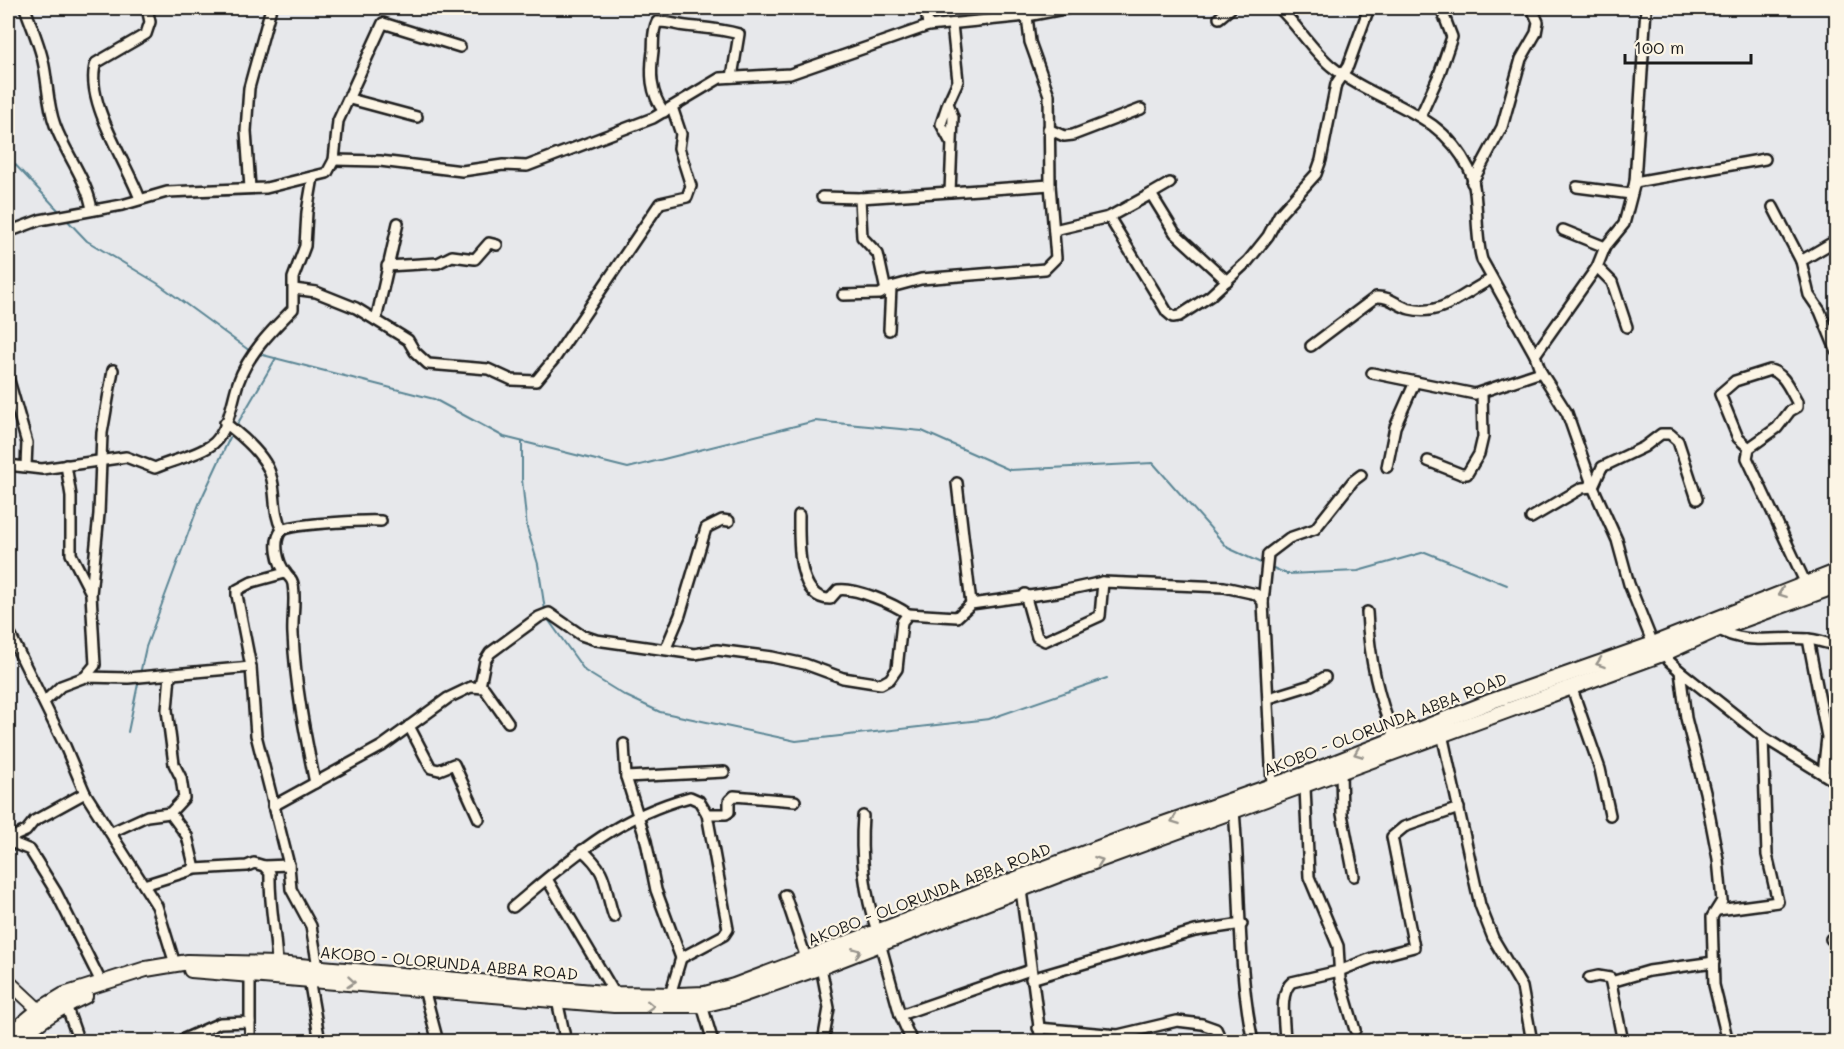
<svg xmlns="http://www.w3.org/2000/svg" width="1844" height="1049" font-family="Mali,sans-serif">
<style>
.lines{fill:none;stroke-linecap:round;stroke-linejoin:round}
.stream{stroke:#5a8594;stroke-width:2}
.minor-casing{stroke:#1c1c1c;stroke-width:14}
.tertiary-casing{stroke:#1c1c1c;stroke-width:16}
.secondary-casing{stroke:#1c1c1c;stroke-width:18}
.minor{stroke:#fcf5e5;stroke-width:9}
.tertiary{stroke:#fcf5e5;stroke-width:12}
.secondary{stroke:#fcf5e5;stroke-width:14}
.oneway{stroke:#97938b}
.labels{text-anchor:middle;stroke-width:4.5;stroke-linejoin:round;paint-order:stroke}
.street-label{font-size:16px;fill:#1c1c1c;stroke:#fcf5e5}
</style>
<rect width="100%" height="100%" fill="#e7e8eb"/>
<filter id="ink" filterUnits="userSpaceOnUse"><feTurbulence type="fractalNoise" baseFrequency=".0167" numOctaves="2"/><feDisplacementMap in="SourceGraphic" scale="12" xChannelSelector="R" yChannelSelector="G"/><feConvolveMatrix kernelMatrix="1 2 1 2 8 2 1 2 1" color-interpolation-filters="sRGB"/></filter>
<g filter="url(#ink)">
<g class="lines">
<g class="stream">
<polyline points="8,157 60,212"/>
<polyline points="66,219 87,241 157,283 250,351"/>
<polyline points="259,354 434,399 504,437 628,468 815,421 922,431 1010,470 1153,463 1228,548 1263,564"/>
<polyline points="235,428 276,358"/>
<polyline points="522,442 522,479 527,528 538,564 545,610"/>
<polyline points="1271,567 1287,574 1358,571 1425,552 1507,585"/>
<polyline points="547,618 585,671 624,695 660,712 796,741 989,719 1107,678"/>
<polyline points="140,674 146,647 199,504 232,433"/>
<polyline points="128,732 139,679"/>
</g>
<defs>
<g id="minor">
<path d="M25 8C31 25 39 43 43 61 48 82 47 104 55 125 65 153 88 181 92 210"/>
<polyline points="926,8 928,26"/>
<path d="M1279 8C1298 26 1311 49 1331 66 1379 105 1439 108 1469 169 1480 193 1474 232 1482 260L1535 355 1541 372 1567 413 1593 487 1617 540 1629 584 1653 644"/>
<polyline points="1219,18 1231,8"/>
<polyline points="952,24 958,81 948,103 953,117 950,192 1050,185"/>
<polyline points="350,99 417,117"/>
<polyline points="948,103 941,124 950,141"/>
<path d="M664 112C650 93 650 73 653 51 654 40 652 32 657 22 668 21 675 25 686 26 704 28 721 29 739 34L732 77"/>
<polyline points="1421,115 1439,75 1452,37 1441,8"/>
<polyline points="1048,129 1064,136 1073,135 1141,109"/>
<polyline points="334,160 380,161 462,171 503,165 527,166 653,118 720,78 790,74 928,26 1027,16 1069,8"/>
<polyline points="1635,182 1765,159"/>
<polyline points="1170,183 1151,194 1175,233 1227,281"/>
<polyline points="1472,183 1502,127 1521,59 1536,33 1538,22 1532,8"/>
<polyline points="1577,187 1631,194"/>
<polyline points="250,188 246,131 249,88 271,8"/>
<polyline points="822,197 860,198 950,192"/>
<polyline points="860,198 862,237 878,254 886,291"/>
<path d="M140 199C127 163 83 99 96 63L146 34 150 22 147 8"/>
<polyline points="1773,207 1801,261"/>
<polyline points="1109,217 1167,312 1173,317 1179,316 1210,296 1248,261 1268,236 1279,215 1316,174 1321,160 1336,84 1348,66 1369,8"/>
<polyline points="1054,230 1109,217 1151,194"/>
<polyline points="1563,230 1605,247"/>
<polyline points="8,232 40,220 122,205 167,192 266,188 327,173 334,160 338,121 383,23 460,47"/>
<polyline points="1835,241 1801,261 1809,295 1820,311 1836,350"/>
<polyline points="387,266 438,263 452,256 475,259 489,243 497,245"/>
<polyline points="1597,267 1612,282 1627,327"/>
<polyline points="294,289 316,292 356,308 408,340 415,352 428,364 488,369 512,380 536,381 555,358 660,203 687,197 691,186 679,148 681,134 672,107"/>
<polyline points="843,295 880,294 891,287 921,279 1045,269 1056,258 1050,185 1049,95 1030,42 1027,16"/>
<polyline points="376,320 398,223"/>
<polyline points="889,330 891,287"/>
<path d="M1311 346 1376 297C1391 296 1397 306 1410 309 1443 317 1464 292 1492 279"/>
<polyline points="1535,355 1597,267 1605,247 1624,224 1635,182 1646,8"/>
<polyline points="1372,373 1475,394 1541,372"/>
<polyline points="8,377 27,443 26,466"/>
<path d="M225 423C241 435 266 456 271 476 277 495 272 509 282 530"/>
<path d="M1749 448 1738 438 1720 394 1735 381 1770 370C1784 373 1790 390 1797 402V407L1790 411 1777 428 1749 448 1747 458 1806 584"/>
<polyline points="1428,461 1461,474 1467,474 1479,454 1483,437 1482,393"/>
<path d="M8 465 42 469 126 457 155 468C172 460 200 455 214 443 229 429 232 401 238 383 248 354 272 330 293 309V278L305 246 307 212 313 177"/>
<polyline points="66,465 71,496 71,554 90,591"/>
<polyline points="1387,467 1395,427 1415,382"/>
<polyline points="957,483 971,604"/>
<path d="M799 515C799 539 796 599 830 599L838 590C855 587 894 604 908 614"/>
<polyline points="1531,518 1582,488 1593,487 1602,467 1644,447 1661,434 1670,434 1678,441 1697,499"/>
<polyline points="285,573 252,582 237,590 237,595 251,667 256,735 289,865 291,889 311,926 318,967"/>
<polyline points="1025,594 1037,637 1045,641 1100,616 1103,582"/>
<polyline points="1263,602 1268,554 1289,538 1315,529 1353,481 1361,475"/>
<path d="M1367 612C1369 655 1378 699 1395 738"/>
<path d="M1718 629C1744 646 1779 636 1808 639 1818 640 1827 643 1836 646"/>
<polyline points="8,630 65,746 85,793 157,906 175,964"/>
<polyline points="1808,639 1827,737 1823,774"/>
<polyline points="666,648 680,615 706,528 722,520 729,521"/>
<polyline points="1665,653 1669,661 1680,671 1763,737 1836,782"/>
<polyline points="1680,671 1686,718 1705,792 1718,859 1722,901 1712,917 1714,985 1728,1042"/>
<polyline points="85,677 95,665 91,594 99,514 102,433 113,370"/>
<polyline points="480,686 485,661 490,653 539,617 549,613 581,635 596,640 695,654 717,650 772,657 805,664 843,678 881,684 890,679 897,669 902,622 908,614 957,617 971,604 1057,592 1103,582 1224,587 1256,594 1263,602 1272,785"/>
<polyline points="1571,686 1600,769 1610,815"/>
<polyline points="1269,698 1311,685 1325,677"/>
<polyline points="44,702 61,686 85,677 128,678 251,667"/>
<polyline points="409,726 431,768 439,770 454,764 479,819"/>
<polyline points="1442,734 1480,905 1493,938 1522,987 1532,1042"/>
<polyline points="624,744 626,777 646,841 656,890 681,958 670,995"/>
<polyline points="1341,772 1342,814 1354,876"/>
<polyline points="626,777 724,772"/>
<path d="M315 783C305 734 295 684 293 634 292 617 296 601 293 584 292 578 289 578 286 573 278 564 272 541 282 530 288 524 368 520 381 521"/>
<polyline points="1305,787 1309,877 1338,946 1340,979 1355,1030"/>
<polyline points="273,806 382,746 448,698 471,687 484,688 508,722"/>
<path d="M1234 811C1241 888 1237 966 1253 1042"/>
<polyline points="170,813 187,836 195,869"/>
<path d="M863 816C860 855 864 893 877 931"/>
<polyline points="112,832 147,816 170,813 184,798 181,778 174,764 167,710 170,675"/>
<polyline points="8,839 26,831 34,821 85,793"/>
<polyline points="8,841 30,850 56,892 101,982"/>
<path d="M582 850C610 874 603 886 614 917"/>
<polyline points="264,866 289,865"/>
<polyline points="547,879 615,994"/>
<path d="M144 885 195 869 247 866 254 863 264 866 270 873C269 904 276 933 277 964"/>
<polyline points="1021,890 1041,1042"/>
<polyline points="785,895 806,958"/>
<path d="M513 907C570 859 615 817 690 797L699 801 707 814H726L729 812V801L734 796 795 801"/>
<polyline points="1718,910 1778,902 1767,855 1763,737"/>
<polyline points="1831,939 1836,937"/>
<polyline points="880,943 900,1015 912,1042"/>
<polyline points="681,958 724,935 728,929 707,814"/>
<polyline points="821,967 829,1008 823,1042"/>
<polyline points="1589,978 1598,976 1610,978 1623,1042"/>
<polyline points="309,979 320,1042"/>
<polyline points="1031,979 1195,931 1242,924"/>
<polyline points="1611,982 1649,971 1714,962"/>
<polyline points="424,989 438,1042"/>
<polyline points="557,1000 566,1042"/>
<polyline points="66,1005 79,1042"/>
<polyline points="702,1005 713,1042"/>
<polyline points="900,1015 1030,970"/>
<polyline points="1038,1028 1118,1035 1177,1021 1202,1024 1216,1029 1222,1042"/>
<polyline points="177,1042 220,1023 250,1022"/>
<polyline points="250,1042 250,974"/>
<path d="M1285 1042C1285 1025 1278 993 1292 982L1339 971 1372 958 1414 947 1392 837 1404 827 1459 808"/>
</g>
<polyline id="tertiary" points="8,981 39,1010"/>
<g id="secondary">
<polyline points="191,970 614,1005 702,1005 736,997 821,967 1058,875 1665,653 1718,629 1836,586"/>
<polyline points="8,1036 39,1010 64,995 146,969 188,962 277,964 615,994 678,995 705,994 734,986 1143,831 1303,775 1492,701 1653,644 1836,572"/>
<path d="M18 1042C35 1022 61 1007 85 996"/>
</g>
</defs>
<use href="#minor" class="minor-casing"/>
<use href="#tertiary" class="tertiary-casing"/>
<use href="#secondary" class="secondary-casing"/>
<use href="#minor" class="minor"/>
<use href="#tertiary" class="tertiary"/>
<use href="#secondary" class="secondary"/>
</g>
<defs><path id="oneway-chevron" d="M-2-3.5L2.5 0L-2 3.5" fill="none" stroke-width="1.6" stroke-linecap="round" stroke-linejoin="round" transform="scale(1.5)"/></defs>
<g class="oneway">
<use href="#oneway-chevron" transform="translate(1782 593) rotate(159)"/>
<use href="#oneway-chevron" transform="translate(1600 663) rotate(161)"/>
<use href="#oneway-chevron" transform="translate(1358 753) rotate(158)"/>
<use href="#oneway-chevron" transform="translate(1175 820) rotate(160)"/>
<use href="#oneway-chevron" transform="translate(1099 861) rotate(-20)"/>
<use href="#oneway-chevron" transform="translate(857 952) rotate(-22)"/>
<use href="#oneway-chevron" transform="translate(351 982) rotate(5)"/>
<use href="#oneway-chevron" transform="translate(650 1006) rotate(2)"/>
</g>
</g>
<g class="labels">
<g class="street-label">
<text transform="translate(1385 724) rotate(-21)" y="6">AKOBO - OLORUNDA ABBA ROAD</text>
<text transform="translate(929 894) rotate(-21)" y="6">AKOBO - OLORUNDA ABBA ROAD</text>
<text transform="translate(449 963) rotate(5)" y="6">AKOBO - OLORUNDA ABBA ROAD</text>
</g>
</g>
<rect width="1844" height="1049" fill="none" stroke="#fcf5e5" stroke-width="30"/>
<rect x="15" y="15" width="1814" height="1019" fill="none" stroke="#1c1c1c" stroke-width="2" filter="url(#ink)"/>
<path d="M1625 54v9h126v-9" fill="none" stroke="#1c1c1c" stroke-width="3"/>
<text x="1634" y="54" font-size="18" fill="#1c1c1c" stroke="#fcf5e5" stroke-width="4.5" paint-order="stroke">100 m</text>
</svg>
